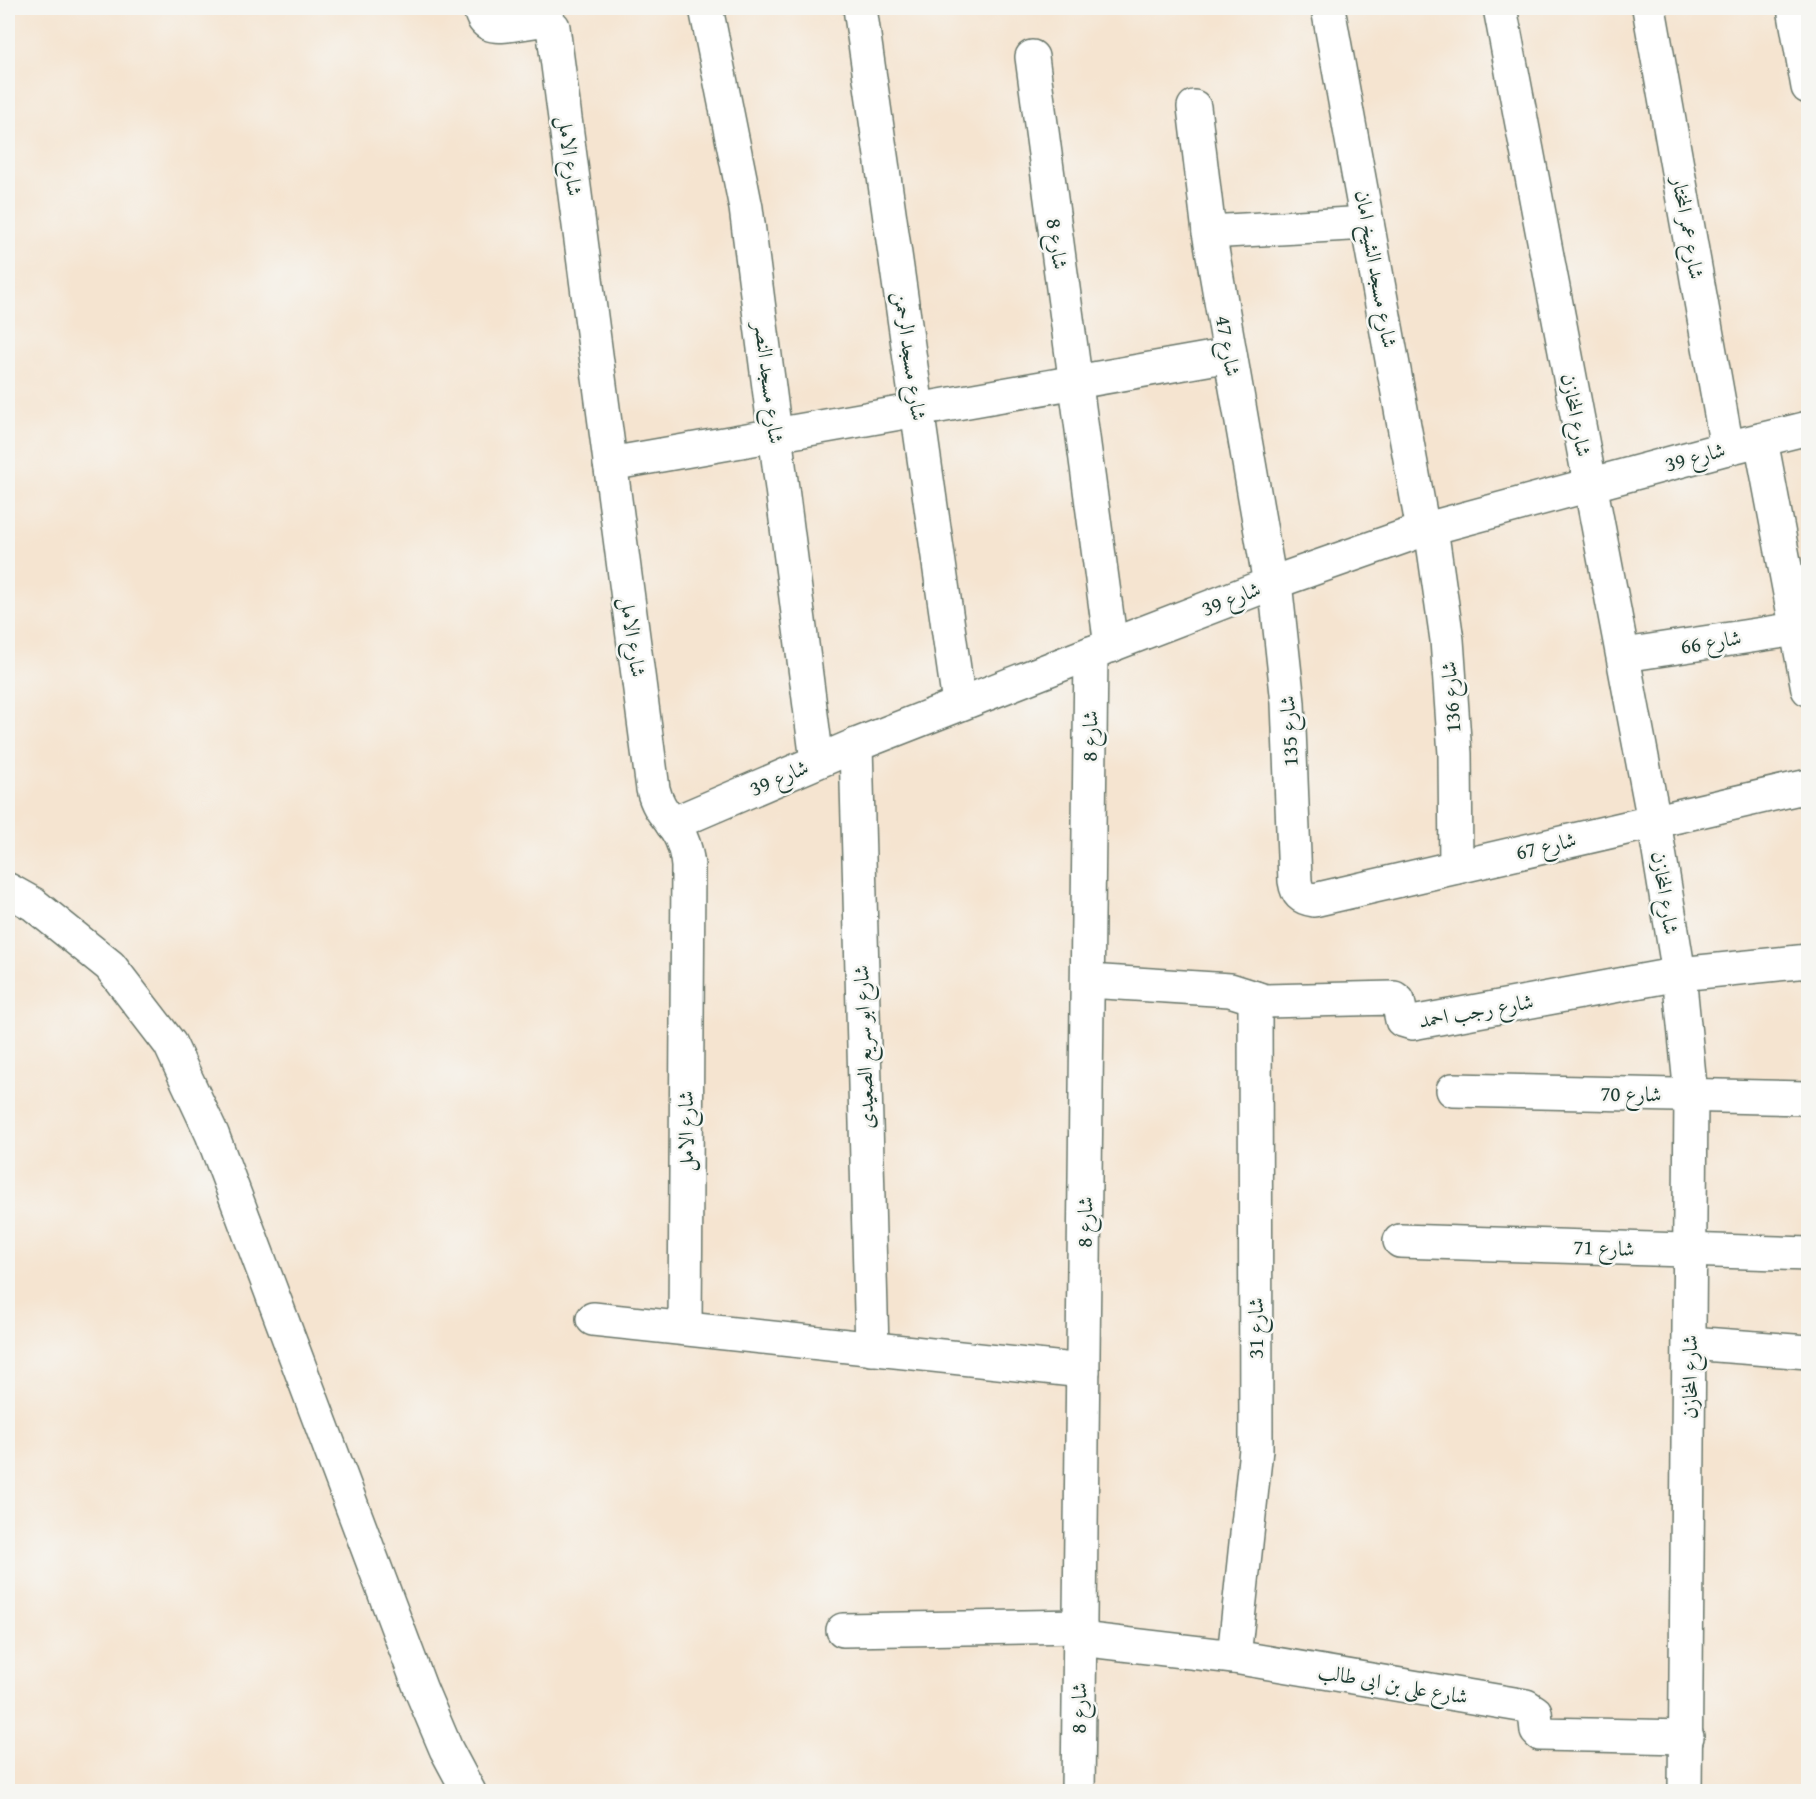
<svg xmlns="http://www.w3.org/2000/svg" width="1816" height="1799" font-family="'Gentium Book Plus',Amiri,serif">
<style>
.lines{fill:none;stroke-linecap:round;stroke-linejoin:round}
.street-casing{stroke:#6a776b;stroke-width:36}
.street{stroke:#fff;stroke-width:33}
.labels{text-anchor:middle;stroke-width:5;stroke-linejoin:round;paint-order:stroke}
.street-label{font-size:21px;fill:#1f3d34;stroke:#f6f6f2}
</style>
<rect width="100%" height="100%" fill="#f6f6f2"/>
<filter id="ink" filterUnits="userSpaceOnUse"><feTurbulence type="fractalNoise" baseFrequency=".0167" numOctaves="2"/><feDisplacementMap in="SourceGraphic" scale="12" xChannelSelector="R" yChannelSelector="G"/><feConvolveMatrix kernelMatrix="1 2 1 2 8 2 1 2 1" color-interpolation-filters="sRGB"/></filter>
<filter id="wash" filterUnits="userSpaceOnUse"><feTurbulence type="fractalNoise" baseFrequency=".008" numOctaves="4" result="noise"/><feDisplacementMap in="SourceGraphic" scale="24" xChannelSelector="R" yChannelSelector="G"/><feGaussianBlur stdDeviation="1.35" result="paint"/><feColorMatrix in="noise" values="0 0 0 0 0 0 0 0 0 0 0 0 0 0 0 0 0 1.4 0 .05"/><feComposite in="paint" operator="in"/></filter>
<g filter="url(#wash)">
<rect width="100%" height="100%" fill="#f5e4d0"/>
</g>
<g filter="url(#ink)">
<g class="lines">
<defs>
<g id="street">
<path d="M480 8C481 14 483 21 490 24 500 29 531 20 545 20L553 27 653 789C659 814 672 818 681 838 685 847 687 856 688 866L685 1328"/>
<polyline points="706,8 746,208 817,761"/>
<polyline points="860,8 959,704"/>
<polyline points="1328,8 1423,530"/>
<polyline points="1500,8 1654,821 1679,974 1691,1096 1685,1792"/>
<polyline points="1649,8 1727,448"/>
<polyline points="1794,8 1808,87"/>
<polyline points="1032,57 1111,646"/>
<polyline points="1194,107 1209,232 1270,584"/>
<polyline points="1209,232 1367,223"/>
<polyline points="1761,440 1808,689"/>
<polyline points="610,464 1230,355"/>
<polyline points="1431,528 1447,640 1455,754 1456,867"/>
<path d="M1275 582 1288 703 1295 881C1297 894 1301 898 1314 900L1808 786"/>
<polyline points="1624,655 1797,629"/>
<polyline points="856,745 872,1349"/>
<polyline points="672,824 856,745 1091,653 1275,582 1423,530 1727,448 1808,428"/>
<polyline points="8,890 33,904 110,966 170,1044 212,1134 421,1690 446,1749 469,1792"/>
<polyline points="1088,981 1230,990 1265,1001 1394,998 1398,1001 1402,1020 1412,1023 1679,974 1808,961"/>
<polyline points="1453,1090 1808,1098"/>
<polyline points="1400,1241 1808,1254"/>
<polyline points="593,1319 1083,1371"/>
<polyline points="1690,1343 1808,1352"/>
<polyline points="843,1630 1080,1626"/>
<polyline points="1080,1639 1234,1657 1526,1706 1535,1712 1537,1731 1540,1734 1687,1737"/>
<polyline points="1234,1657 1256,1449 1255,998"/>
<polyline points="1078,1792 1091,653"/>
</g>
</defs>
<use href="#street" class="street-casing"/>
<use href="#street" class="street"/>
</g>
</g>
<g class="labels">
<g class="street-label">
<text transform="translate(570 156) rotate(83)" y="7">شارع الامل</text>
<text transform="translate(1688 228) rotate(80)" y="7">شارع عمر المختار</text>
<text transform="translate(1057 244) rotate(82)" y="7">شارع 8</text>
<text transform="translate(1376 269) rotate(80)" y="7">شارع مسجد الشيخ امان</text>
<text transform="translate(1228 346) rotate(80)" y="7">شارع 47</text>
<text transform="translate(910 356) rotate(82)" y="7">شارع مسجد الرحمن</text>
<text transform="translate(769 383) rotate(83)" y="7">شارع مسجد النصر</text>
<text transform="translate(1576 415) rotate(79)" y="7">شارع المخازن</text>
<text transform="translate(1695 457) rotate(-15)" y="7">شارع 39</text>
<text transform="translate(1231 599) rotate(-21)" y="7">شارع 39</text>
<text transform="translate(633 637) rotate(82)" y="7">شارع الامل</text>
<text transform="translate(1711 642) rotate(-9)" y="7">شارع 66</text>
<text transform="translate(1451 697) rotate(-94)" y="7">شارع 136</text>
<text transform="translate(1289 731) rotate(-93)" y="7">شارع 135</text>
<text transform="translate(1090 736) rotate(-89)" y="7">شارع 8</text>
<text transform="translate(779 778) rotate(-23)" y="7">شارع 39</text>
<text transform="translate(1546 846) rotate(-13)" y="7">شارع 67</text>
<text transform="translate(1665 893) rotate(81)" y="7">شارع المخازن</text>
<text transform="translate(1476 1011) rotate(-10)" y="7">شارع رجب احمد</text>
<text transform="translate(864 1047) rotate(-92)" y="7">شارع ابو سريع الصعيدى</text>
<text transform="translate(1631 1094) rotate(1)" y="7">شارع 70</text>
<text transform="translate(686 1131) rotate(-90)" y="7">شارع الامل</text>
<text transform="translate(1085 1222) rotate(-89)" y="7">شارع 8</text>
<text transform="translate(1604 1248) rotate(2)" y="7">شارع 71</text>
<text transform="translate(1256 1328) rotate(-90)" y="7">شارع 31</text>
<text transform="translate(1690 1377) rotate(-90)" y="7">شارع المخازن</text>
<text transform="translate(1393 1684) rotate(10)" y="7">شارع على بن ابى طالب</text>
<text transform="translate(1079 1708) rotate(-89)" y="7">شارع 8</text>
</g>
</g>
<rect width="1816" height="1799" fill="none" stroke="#f6f6f2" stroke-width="30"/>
</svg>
